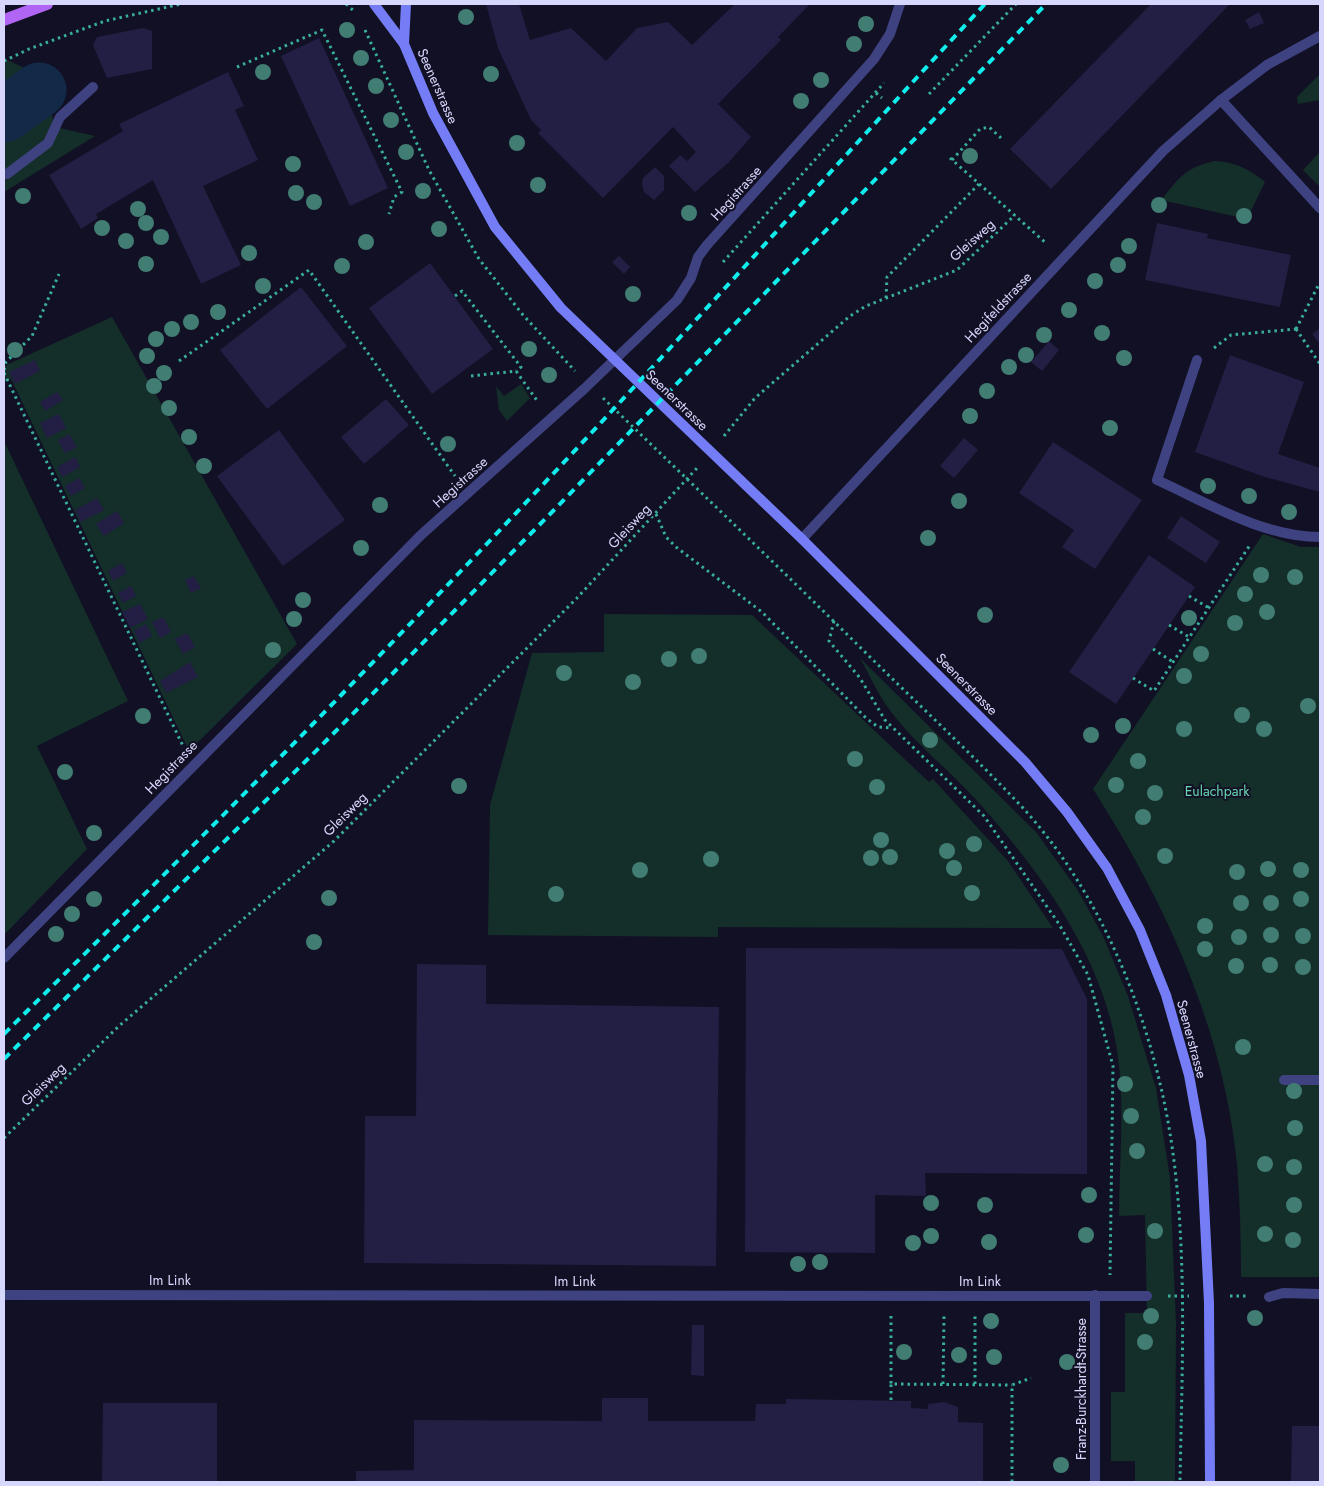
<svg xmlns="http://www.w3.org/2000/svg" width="1324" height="1486" viewBox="0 0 1324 1486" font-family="Jost,sans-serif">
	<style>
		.green { fill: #142e2a }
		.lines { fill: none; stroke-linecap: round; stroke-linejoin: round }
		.river { stroke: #122a47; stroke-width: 55 }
		.building { fill: #221e44 }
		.path { stroke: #38ae9c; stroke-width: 3; stroke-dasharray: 2.5 4; stroke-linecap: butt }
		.lane { stroke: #3f4280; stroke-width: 10 }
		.street { stroke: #3f4280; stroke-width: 10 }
		.secondary { stroke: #747df5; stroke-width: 10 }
		.primary { stroke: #b165f4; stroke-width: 12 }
		.rail { stroke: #11eced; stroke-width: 4; stroke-dasharray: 8 6; stroke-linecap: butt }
		.tree { fill: #417d72 }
		.labels { text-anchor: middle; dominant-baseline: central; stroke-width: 4; stroke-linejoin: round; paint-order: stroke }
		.street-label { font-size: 14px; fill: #d7d6fc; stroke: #121024 }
		.park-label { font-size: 14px; fill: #67d7b1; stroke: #121024 }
	</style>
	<rect width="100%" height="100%" fill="#121024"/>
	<g class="green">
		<path d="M7,60l20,9 24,42 4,16 40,9 -91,56v-131z"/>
		<path d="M1320,74v26l-22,4 -1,-7z"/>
		<path d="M1320,152v35l-17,-17z"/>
		<path d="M1214,161c21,1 34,7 51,21l-18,37 -86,-19c18,-21 21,-31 53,-39z"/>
		<path d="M112,317l185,327 -108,107 -178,-372 -7,3v-16z"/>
		<path d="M521,384l9,14 -23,23 -8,-11 -3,-24 8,10z"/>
		<path d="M4,441l124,260 -91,45 50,103 -83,86z"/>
		<path d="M1263,534l38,13h19v730h-79c0,-38 -1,-76 -4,-113 -14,-137 -71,-260 -144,-375z"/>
		<path d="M604,614l148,1 177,167 4,-3 75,82 45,67 -335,-1v10l-230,-2 2,-130 42,-152 72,-1z"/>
		<path d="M860,658l176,174 41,57 26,47 25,60 28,92 14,90 6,145 -1,159h-40v-21h-24v-69h14v-79h22l-2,-98 -26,1c0,-52 6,-107 -1,-159 -13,-97 -75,-182 -139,-254 -27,-31 -62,-57 -87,-90 -13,-16 -22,-37 -32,-55z"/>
	</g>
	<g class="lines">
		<path class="river" d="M4,115l35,-25"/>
	</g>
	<g class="building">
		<path d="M486,4h33l11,36 41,-12 35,33 31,-33 31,-6 24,23 43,-41h75l-32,33 3,3 -63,64 33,33 -22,25 -34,30 -26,-26 11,-11 7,6 9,-9 -23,-25 -70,71 -65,-65 3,-3 -10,-10 -33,-72z"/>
		<path d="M1151,4h79l-179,185 -41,-40z"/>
		<path d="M1259,12l5,11 -14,6 -5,-9z"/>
		<path d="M143,28l9,3v38l-45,9 -14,-33 4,-8z"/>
		<path d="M319,38l69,150 -38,18 -69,-150z"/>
		<path d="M228,72l16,34 -9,4 23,50 -55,26 38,79 -40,19 -48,-104 -57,34 2,4 -17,11 -32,-54 74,-44 -4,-7z"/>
		<path d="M655,167l9,9v14l-10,10 -10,-8 -2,-8 1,-6z"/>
		<path d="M1157,223l51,11 -1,4 84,17 -11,52 -135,-27z"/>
		<path d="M619,256l11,11 -6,7 -12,-12z"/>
		<path d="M430,263l63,86 -61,45 -63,-86z"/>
		<path d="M301,287l46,59 -80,63 -47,-59z"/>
		<path d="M1320,328v16l-8,-10z"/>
		<path d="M1049,341l10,9 -17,21 -11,-9z"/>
		<path d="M1230,355l74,27 -26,72 42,14v24l-55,-15 -70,-25z"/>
		<path d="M35,360l5,11 -25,13 -6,-12z"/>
		<path d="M57,392l6,8 -18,11 -5,-9z"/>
		<path d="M386,399l23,26 -45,39 -23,-27z"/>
		<path d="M59,414l7,14 -19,10 -7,-15z"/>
		<path d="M279,430l66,90 -62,46 -66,-90z"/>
		<path d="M69,434l8,13 -12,6 -7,-13z"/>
		<path d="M964,438l14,12 -24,28 -14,-12z"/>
		<path d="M1053,442l89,58 -47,69 -33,-22 12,-17 -55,-37z"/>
		<path d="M75,457l5,10 -18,10 -5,-10z"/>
		<path d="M79,478l6,10 -14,8 -6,-10z"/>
		<path d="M97,498l7,12 -23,12 -6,-12z"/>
		<path d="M117,511l7,12 -20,13 -8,-12z"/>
		<path d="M1181,516l39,26 -14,21 -39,-25z"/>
		<path d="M1149,555l46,32 -79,117 -47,-32z"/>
		<path d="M122,563l5,10 -14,8 -5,-10z"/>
		<path d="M194,576l7,12 -10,5 -6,-13z"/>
		<path d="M131,586l5,10 -13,7 -5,-10z"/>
		<path d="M140,604l8,15 -18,9 -8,-16z"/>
		<path d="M163,617l8,15 -11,6 -8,-16z"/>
		<path d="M146,624l6,12 -13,7 -5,-13z"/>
		<path d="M187,633l8,14 -12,7 -8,-15z"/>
		<path d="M190,662l8,15 -32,16 -6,-12z"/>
		<path d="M746,948l316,1 25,50v175l-162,-1 1,23 -51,-1v58l-130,-1z"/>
		<path d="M417,964l69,1v39l233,3 -3,259 -352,-3 1,-147h51z"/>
		<path d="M692,1325h12v51l-13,-1z"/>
		<path d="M602,1398h46v23h107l1,-17h30v-5l125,2v7l17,1v-5l16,-2 14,5v15l25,1v59h-627v-11l58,-1v-50l188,1z"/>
		<path d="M103,1403h114v79h-115z"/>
		<path d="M1292,1426h28v56h-29z"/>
	</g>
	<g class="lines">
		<g class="path">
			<path d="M346,4l9,8"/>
			<path d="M365,30l64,140 50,89 44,56 52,56"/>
			<path d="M4,61l25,-12 76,-28 76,-17"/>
			<path d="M237,67l85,-37 80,162 -8,5 -5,17"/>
			<path d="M876,93l6,5"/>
			<path d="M929,94l87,-90"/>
			<path d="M950,158l97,86"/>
			<path d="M952,160l28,-31 9,-2 12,11"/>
			<path d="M723,262l161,-179"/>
			<path d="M455,296l7,-5 59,76 -5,4"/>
			<path d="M886,298l1,-21 92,-93"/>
			<path d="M1296,329l22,-43"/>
			<path d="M1296,329l24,35"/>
			<path d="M1214,348l17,-13 65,-6"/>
			<path d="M179,361l130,-91 146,206"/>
			<path d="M4,370l2,-8 26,-26 27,-62"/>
			<path d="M4,373l179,373"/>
			<path d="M471,376l45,-5 22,31"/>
			<path d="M603,398c89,86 179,172 267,259 51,50 104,99 153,151 71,78 116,182 139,284 28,123 20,265 18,390"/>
			<path d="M724,436l31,-38 95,-82 16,-10 91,-36 58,-55"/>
			<path d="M656,514l10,23 10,10 86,65 104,106 12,9 14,1"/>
			<path d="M1189,596l20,12"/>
			<path d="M834,621l-5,20 31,37 25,42 99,96 75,108 29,51 25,91 -3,209"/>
			<path d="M1169,625l20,12"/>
			<path d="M1153,649l20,13"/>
			<path d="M1133,678l21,13 96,-146"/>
			<path d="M4,1138l115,-112 215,-185 243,-243 120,-130"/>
			<path d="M1168,1296h21"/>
			<path d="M1230,1296h19"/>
			<path d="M891,1316v68l121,1"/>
			<path d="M943,1384l1,-68"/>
			<path d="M975,1384v-69"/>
			<path d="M891,1400v-16"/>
			<path d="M1012,1482v-97l19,-7"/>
		</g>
		<g class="lane">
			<path d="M1221,100l99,108"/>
			<path d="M7,174l41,-31 12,-26 33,-30"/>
			<path d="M1197,360l-40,120c51,23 106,57 163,57"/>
			<path d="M1284,1080h36"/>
		</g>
		<g class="street">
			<path d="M802,539l361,-388 58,-51 46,-35 53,-29"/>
			<path d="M4,958l417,-423 163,-146 93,-89 14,-22 7,-21 9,-12 167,-186 16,-25 10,-30"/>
			<path d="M4,1295l1143,1"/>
			<path d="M1095,1295v187"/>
			<path d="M1269,1297l14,-4 37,1"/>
		</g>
		<g class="secondary">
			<path d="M374,4l30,40 29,69 62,114 66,81 241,231 223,223 42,50 40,56 33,62 26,65 23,80 12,66 8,162 1,179"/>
			<path d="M404,44l2,-40"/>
		</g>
		<path class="primary" d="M4,20l43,-16"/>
		<g class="rail">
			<path d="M4,1034c205,-203 408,-408 604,-619 127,-136 250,-275 377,-411"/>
			<path d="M4,1059l317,-313 232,-235 493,-507"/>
		</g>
	</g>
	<g class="tree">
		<circle cx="466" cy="17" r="8"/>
		<circle cx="866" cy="24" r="8"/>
		<circle cx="347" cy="30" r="8"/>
		<circle cx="854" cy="44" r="8"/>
		<circle cx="361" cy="58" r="8"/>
		<circle cx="263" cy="72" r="8"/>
		<circle cx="491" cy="74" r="8"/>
		<circle cx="821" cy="80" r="8"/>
		<circle cx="376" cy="86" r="8"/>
		<circle cx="801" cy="101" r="8"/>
		<circle cx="391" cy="120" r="8"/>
		<circle cx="517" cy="143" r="8"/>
		<circle cx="406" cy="152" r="8"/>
		<circle cx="970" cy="156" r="8"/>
		<circle cx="293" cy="164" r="8"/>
		<circle cx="538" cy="185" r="8"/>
		<circle cx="423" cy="191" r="8"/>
		<circle cx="296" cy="193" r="8"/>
		<circle cx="23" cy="196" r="8"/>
		<circle cx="314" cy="202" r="8"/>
		<circle cx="1159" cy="205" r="8"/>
		<circle cx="138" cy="209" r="8"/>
		<circle cx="689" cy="213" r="8"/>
		<circle cx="1244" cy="216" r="8"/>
		<circle cx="146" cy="223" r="8"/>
		<circle cx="102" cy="228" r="8"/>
		<circle cx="439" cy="229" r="8"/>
		<circle cx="161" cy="237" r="8"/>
		<circle cx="126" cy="241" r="8"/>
		<circle cx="366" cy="242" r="8"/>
		<circle cx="1129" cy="246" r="8"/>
		<circle cx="249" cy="253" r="8"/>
		<circle cx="146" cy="264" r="8"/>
		<circle cx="1118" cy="265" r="8"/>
		<circle cx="342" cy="266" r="8"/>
		<circle cx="1095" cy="281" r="8"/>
		<circle cx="263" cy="286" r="8"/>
		<circle cx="633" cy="294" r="8"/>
		<circle cx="1069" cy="310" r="8"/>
		<circle cx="218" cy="312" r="8"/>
		<circle cx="191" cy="322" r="8"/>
		<circle cx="172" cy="329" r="8"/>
		<circle cx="1102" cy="333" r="8"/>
		<circle cx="1044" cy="335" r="8"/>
		<circle cx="156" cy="339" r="8"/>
		<circle cx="529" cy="349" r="8"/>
		<circle cx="15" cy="350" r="8"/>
		<circle cx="1026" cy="355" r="8"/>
		<circle cx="147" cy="356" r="8"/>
		<circle cx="1124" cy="358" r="8"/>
		<circle cx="1009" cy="367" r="8"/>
		<circle cx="164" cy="373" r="8"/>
		<circle cx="549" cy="375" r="8"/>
		<circle cx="154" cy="386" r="8"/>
		<circle cx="987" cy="391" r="8"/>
		<circle cx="169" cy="408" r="8"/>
		<circle cx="970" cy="416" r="8"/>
		<circle cx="1110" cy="428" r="8"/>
		<circle cx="189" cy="437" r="8"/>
		<circle cx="448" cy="444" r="8"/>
		<circle cx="204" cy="466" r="8"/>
		<circle cx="1208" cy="486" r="8"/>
		<circle cx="1249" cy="496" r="8"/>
		<circle cx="959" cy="501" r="8"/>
		<circle cx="380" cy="505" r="8"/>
		<circle cx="1289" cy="512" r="8"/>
		<circle cx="928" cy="538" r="8"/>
		<circle cx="361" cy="548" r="8"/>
		<circle cx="1261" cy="575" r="8"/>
		<circle cx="1295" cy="577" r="8"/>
		<circle cx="1245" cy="594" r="8"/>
		<circle cx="303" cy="600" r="8"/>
		<circle cx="1267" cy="612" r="8"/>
		<circle cx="985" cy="615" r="8"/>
		<circle cx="1189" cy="618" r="8"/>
		<circle cx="294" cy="619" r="8"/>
		<circle cx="1235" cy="623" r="8"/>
		<circle cx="273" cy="650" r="8"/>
		<circle cx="1201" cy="654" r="8"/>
		<circle cx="699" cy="656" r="8"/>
		<circle cx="669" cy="659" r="8"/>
		<circle cx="564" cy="673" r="8"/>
		<circle cx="1184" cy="676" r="8"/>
		<circle cx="633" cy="682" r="8"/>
		<circle cx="1308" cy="706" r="8"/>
		<circle cx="1242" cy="715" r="8"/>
		<circle cx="143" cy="716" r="8"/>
		<circle cx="1123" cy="726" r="8"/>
		<circle cx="1184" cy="729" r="8"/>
		<circle cx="1264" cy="729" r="8"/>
		<circle cx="1091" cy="735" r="8"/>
		<circle cx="930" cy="740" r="8"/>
		<circle cx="855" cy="759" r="8"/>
		<circle cx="1138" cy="761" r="8"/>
		<circle cx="65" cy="772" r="8"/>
		<circle cx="1116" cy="785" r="8"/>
		<circle cx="459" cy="786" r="8"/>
		<circle cx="877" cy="787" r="8"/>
		<circle cx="1155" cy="793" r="8"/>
		<circle cx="1143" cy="817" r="8"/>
		<circle cx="94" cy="833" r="8"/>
		<circle cx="881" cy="840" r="8"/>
		<circle cx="974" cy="844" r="8"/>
		<circle cx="947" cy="851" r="8"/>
		<circle cx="1165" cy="856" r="8"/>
		<circle cx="890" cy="857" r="8"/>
		<circle cx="871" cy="858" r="8"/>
		<circle cx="711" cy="859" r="8"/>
		<circle cx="954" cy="868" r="8"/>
		<circle cx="1268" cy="869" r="8"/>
		<circle cx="640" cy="870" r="8"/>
		<circle cx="1301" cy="870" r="8"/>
		<circle cx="1237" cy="872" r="8"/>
		<circle cx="972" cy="893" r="8"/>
		<circle cx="556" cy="894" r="8"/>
		<circle cx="329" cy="898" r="8"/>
		<circle cx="94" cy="899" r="8"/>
		<circle cx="1301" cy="899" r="8"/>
		<circle cx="1241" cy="903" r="8"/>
		<circle cx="1271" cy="903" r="8"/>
		<circle cx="72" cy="914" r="8"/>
		<circle cx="1205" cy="926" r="8"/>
		<circle cx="56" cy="934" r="8"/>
		<circle cx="1271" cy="935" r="8"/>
		<circle cx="1303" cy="936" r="8"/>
		<circle cx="1239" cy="937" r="8"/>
		<circle cx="314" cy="942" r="8"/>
		<circle cx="1205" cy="949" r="8"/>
		<circle cx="1270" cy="965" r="8"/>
		<circle cx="1236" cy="966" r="8"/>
		<circle cx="1303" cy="967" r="8"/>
		<circle cx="1243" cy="1047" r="8"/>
		<circle cx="1125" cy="1084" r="8"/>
		<circle cx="1294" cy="1091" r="8"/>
		<circle cx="1131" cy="1116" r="8"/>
		<circle cx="1295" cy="1128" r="8"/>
		<circle cx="1137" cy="1151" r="8"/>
		<circle cx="1265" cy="1164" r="8"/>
		<circle cx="1294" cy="1167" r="8"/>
		<circle cx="1089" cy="1195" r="8"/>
		<circle cx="931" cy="1203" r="8"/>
		<circle cx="985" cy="1205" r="8"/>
		<circle cx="1294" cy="1205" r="8"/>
		<circle cx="1155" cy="1231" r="8"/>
		<circle cx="1265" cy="1234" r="8"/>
		<circle cx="1086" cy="1235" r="8"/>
		<circle cx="931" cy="1236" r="8"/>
		<circle cx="1293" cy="1240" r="8"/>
		<circle cx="989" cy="1242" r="8"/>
		<circle cx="913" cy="1243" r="8"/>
		<circle cx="820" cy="1262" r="8"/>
		<circle cx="798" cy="1264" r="8"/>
		<circle cx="1151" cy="1316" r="8"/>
		<circle cx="1255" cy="1318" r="8"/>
		<circle cx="991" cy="1321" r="8"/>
		<circle cx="1145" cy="1342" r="8"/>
		<circle cx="904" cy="1352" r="8"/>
		<circle cx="959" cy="1355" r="8"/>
		<circle cx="994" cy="1357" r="8"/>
		<circle cx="1067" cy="1362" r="8"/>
		<circle cx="1061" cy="1465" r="8"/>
	</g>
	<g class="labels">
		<g class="street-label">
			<text transform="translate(438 86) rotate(66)">Seenerstrasse</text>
			<text transform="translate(736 193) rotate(-48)">Hegistrasse</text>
			<text transform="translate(972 240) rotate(-42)">Gleisweg</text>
			<text transform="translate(998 307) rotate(-47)">Hegifeldstrasse</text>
			<text transform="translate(677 400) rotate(44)">Seenerstrasse</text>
			<text transform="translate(460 482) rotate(-42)">Hegistrasse</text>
			<text transform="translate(629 526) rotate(-47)">Gleisweg</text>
			<text transform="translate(967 684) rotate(45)">Seenerstrasse</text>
			<text transform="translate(171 767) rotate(-46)">Hegistrasse</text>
			<text transform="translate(345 814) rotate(-45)">Gleisweg</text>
			<text transform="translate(1192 1039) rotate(75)">Seenerstrasse</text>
			<text transform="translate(43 1084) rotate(-44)">Gleisweg</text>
			<text x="170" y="1280">Im Link</text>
			<text x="575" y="1281">Im Link</text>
			<text x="980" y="1281">Im Link</text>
			<text transform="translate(1081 1389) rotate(-90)">Franz-Burckhardt-Strasse</text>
		</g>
		<g class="park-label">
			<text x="1217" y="791">Eulachpark</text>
		</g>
	</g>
	<rect width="1324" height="1486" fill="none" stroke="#d7d6fc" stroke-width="10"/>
</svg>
